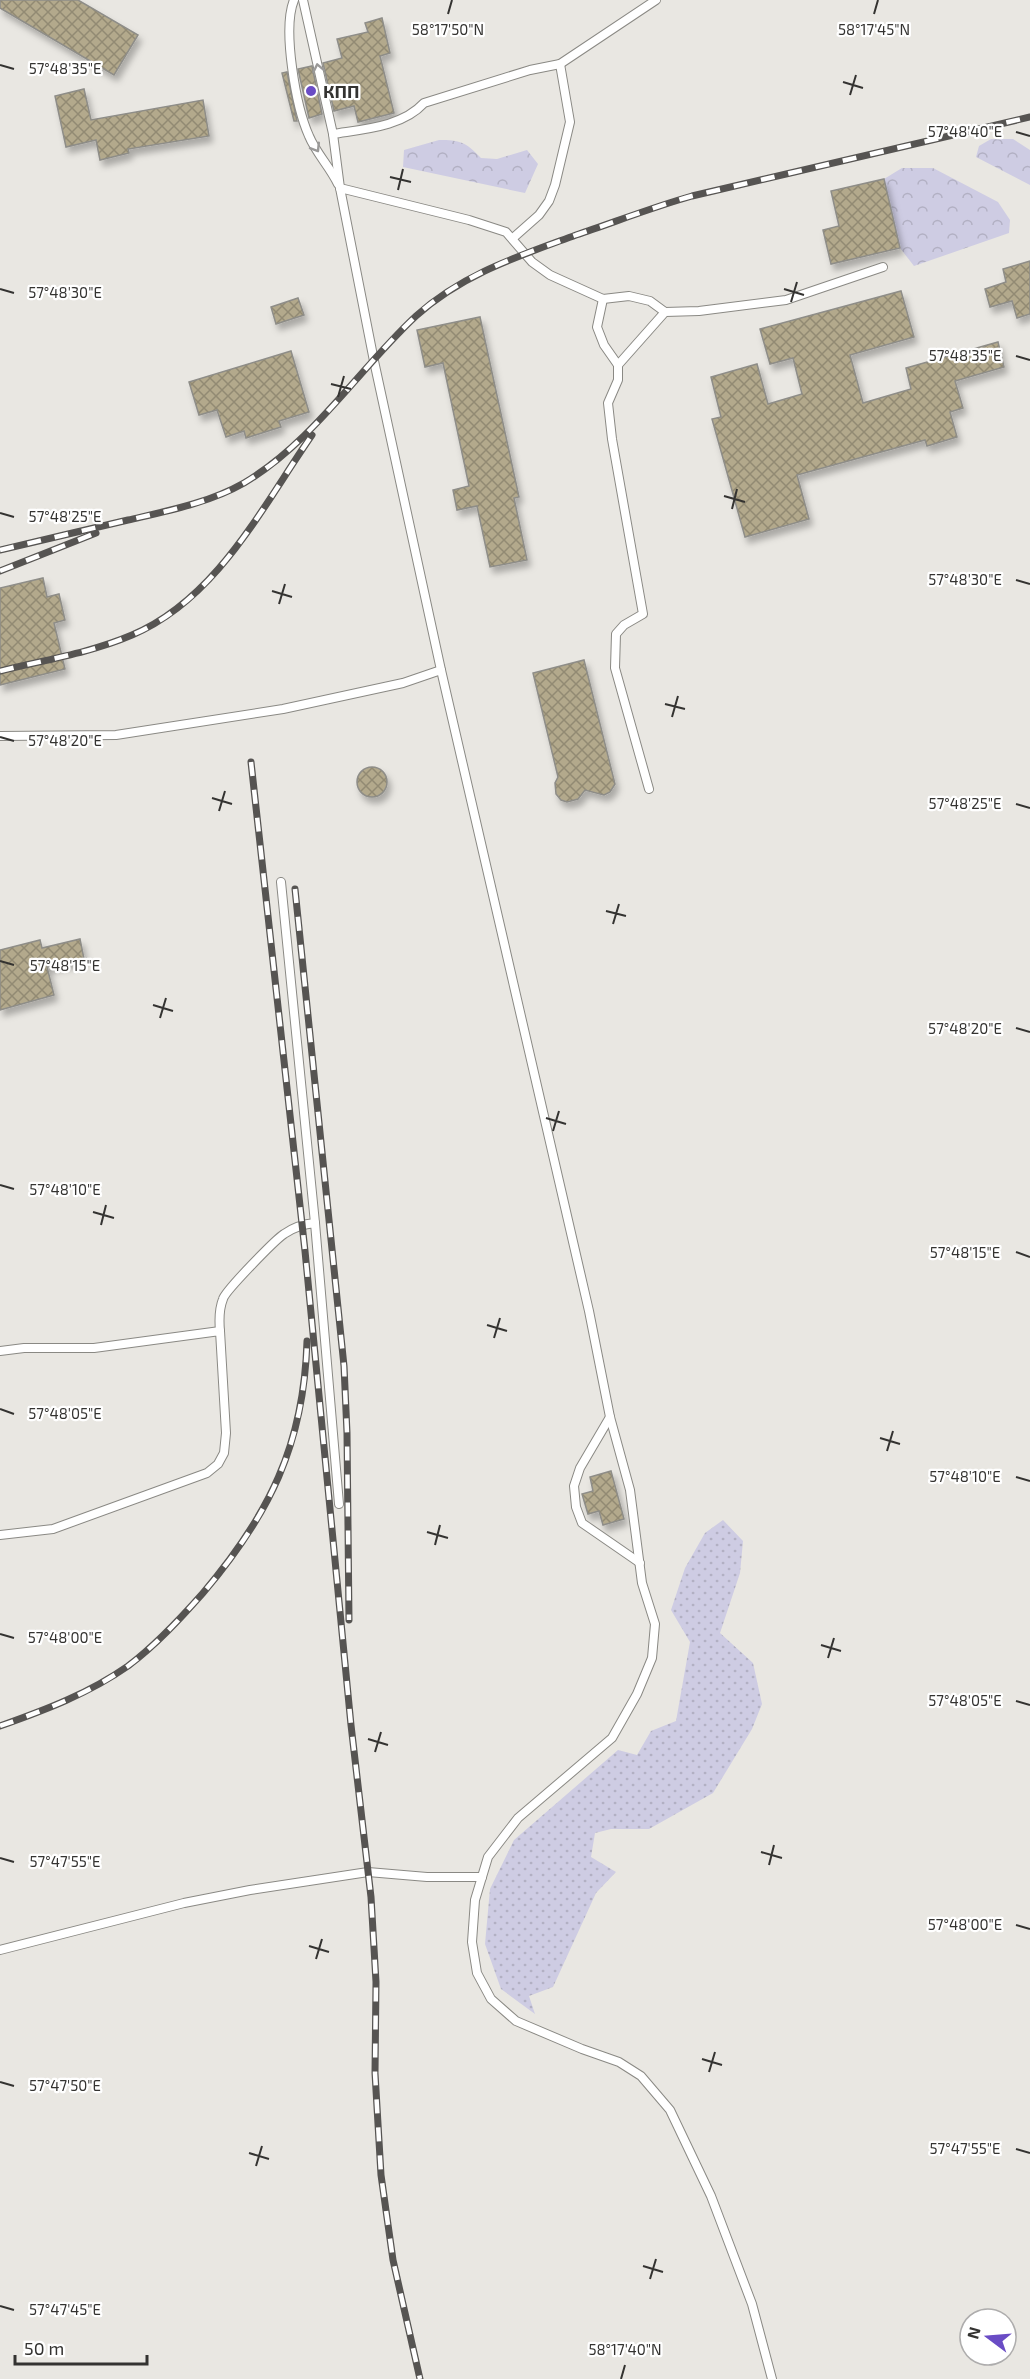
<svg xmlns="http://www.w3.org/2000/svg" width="1030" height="2379" viewBox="0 0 1030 2379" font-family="'Exo 2',sans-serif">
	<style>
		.grass { fill: url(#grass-dots) }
		.forest { fill: url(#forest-crowns) }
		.building { fill: url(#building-cross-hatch); stroke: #8e8d88; stroke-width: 1.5; filter: url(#shadow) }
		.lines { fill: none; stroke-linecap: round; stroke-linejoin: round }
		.service-casing { stroke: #8a8984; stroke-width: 10 }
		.service { stroke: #fff; stroke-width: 8 }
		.rail-casing { stroke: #565452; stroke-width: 7 }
		.rail { stroke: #fff; stroke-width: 4.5; stroke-dasharray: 14; stroke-linecap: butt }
		.oneway { stroke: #9a9998 }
		.ticks { fill: none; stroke: #343331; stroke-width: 2 }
		.poi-dot { fill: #6a4cc5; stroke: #fff; stroke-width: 2 }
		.labels { text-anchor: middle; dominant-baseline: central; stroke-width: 4.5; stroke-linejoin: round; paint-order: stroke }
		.poi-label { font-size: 18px; font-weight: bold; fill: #343331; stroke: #fff; text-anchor: start }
		.ticks-label { font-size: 15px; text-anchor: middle; fill: #343331; stroke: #fff; stroke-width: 4.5; stroke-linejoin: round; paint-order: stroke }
	</style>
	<defs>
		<pattern id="grass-dots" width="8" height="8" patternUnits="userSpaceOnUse" patternTransform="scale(1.5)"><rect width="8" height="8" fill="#cecce3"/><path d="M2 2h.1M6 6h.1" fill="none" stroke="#b2b0c3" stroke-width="1.8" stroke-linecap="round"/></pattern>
		<pattern id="forest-crowns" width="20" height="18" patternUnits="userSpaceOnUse" patternTransform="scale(1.5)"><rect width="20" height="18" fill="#cecce3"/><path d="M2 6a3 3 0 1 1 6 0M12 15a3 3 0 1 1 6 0" fill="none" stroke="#b2b0c3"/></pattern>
		<pattern id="building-cross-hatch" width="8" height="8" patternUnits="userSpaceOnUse" patternTransform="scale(1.5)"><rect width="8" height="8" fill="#b3a98c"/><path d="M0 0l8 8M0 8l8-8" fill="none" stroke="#928a73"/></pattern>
		<filter id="shadow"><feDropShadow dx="3.5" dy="6" stdDeviation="3" flood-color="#0004"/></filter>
	</defs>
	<rect width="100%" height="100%" fill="#e9e7e2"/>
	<path class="grass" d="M723,1520l20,21 -3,32 -20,60 33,30 9,41 -10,25 -39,64 -64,36h-38l-16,4 -4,24 25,15 -20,21 -43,94 -24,9 6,18 -34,-25 -16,-45 5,-55 24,-49 104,-90 19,5 14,-24 25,-10 14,-79 -19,-32 14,-42 20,-35z"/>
	<g class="forest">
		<path d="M991,139h22l17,11v35l-54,-28 3,-11z"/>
		<path d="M439,140c21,0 27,2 42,18l16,1 30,-9 11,14 -13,29 -122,-26 1,-17z"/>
		<path d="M902,168h31l65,34 12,18 -1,13 -95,33 -14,-18 -16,-69z"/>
	</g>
	<g class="building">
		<path d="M0,0h78l60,35 -24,40 -114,-67z"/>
		<path d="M382,18l8,35 -10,3 14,57 -36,9 -4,-16 -20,5 -11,-48 19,-5 -5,-19 31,-7 -3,-9z"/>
		<path d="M312,66l10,48 -13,4 -11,-49z"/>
		<path d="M287,72l10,49h-3l-12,-48z"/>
		<path d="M84,89l7,31 112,-20 6,36 -81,13 1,4 -29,7 -4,-20 -30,7 -11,-51z"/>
		<path d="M884,179l16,69 -69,16 -8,-34 16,-4 -8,-35z"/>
		<path d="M1030,261v53l-13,4 -5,-17 -22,6 -5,-18 21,-7 -3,-13z"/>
		<path d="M901,291l13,46 -64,18 13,48 48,-14 -5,-21 92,-26 6,25 -49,14 8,27 -13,4 7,25 -30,9 -2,-6 -128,35 12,44 -64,18 -33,-118 9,-2 -10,-40 46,-13 11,40 34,-10 -9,-36 -23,6 -10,-35z"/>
		<path d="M298,298l6,17 -28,9 -5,-17z"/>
		<path d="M480,317l39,180 -5,1 13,62 -37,7 -13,-61 -20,4 -4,-20 16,-4 -26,-123 -18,4 -8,-37z"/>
		<path d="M291,351l18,61 -30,9 2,6 -35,11 -2,-7 -18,6 -9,-27 -18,5 -10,-33z"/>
		<path d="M43,578l4,19 12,-3 6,26 -11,3 11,46 -65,16v-97z"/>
		<path d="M584,660l31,124 -5,8 -6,3 -19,-5 -7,9 -11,3 -6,-2 -5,-6 -1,-11 3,-6 -25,-104z"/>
		<circle cx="372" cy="782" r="15"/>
		<path d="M80,939l4,20 -37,8 7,28 -54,15v-60l40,-10 2,8z"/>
		<path d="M611,1471l13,48 -21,6 -4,-14 -11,3 -6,-20 11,-3 -3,-14z"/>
	</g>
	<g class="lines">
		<defs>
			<g id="service">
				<path d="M294,0c-12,29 2,107 15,136 7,17 21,31 29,48"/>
				<path d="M303,0l30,134 7,54 34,173 67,309 148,641 21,106 20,73 12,93 13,41 -3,34 -15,36 -25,44 -94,80 -30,39 -13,43 -3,42 5,31 14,26 25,22 66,28 37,13 22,14 29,34 41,86 41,108 20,75"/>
				<path d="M333,134c31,-5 69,-7 91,-31l106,-33 30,-6 96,-64"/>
				<path d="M340,188l129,32 37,12 26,30 18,13 53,24 26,-3 21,5 15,11 34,-1 87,-11 97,-33"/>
				<path d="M513,238l26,-23 10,-14 6,-16 15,-63 -10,-58"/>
				<path d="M603,299l-6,28 7,18 14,20v15l-10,23 4,36 31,175 -19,11 -8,9 -1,34 34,121"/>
				<path d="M618,365l47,-53"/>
				<path d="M0,736l116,-1 167,-26 120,-26 38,-13"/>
				<path d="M281,882l34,341"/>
				<path d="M220,1331c-1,-11 -1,-22 3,-32 2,-8 52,-59 61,-65 10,-7 19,-10 31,-11l24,281"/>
				<path d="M0,1351l24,-3h70l126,-17 6,102 -2,20 -6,11 -11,9 -154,56 -53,6"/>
				<path d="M610,1417l-30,51 -6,18 2,21 6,16 58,40"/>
				<path d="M0,1950l184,-47 66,-13 118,-18 59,5h55"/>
			</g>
		</defs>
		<use href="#service" class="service-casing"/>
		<use href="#service" class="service"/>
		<defs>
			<g id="rail">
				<path d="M0,550c43,-10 85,-20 128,-30 39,-9 81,-17 116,-37 69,-41 114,-113 172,-167 46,-42 103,-60 160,-81 39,-13 77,-28 116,-39l338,-79"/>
				<path d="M0,571l96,-38"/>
				<path d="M0,671c44,-11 90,-18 132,-36 85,-36 130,-128 180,-200"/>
				<path d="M251,762l54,489 46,474 20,172 5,85 -1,91 6,102 12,85 27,119"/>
				<path d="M295,889l49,477 3,67 2,187"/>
				<path d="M0,1726c45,-16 88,-32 128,-60 28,-21 52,-47 75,-73 66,-78 101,-148 104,-252"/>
			</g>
		</defs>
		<use href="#rail" class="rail-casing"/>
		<use href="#rail" class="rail"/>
	</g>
	<defs><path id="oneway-chevron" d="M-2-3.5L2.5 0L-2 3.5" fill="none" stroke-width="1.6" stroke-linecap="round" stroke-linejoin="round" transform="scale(1.5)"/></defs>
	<g class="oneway">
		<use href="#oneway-chevron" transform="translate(318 68) rotate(-102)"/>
		<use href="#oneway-chevron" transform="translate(316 148) rotate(58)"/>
	</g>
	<path class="ticks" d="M448,14l4,-14M874,14l4,-14M0,65l14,4M843,82l20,6M850,95l6,-20M1016,132l14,4M390,177l21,5M398,190l5,-21M0,289l14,4M784,289l20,6M791,302l6,-20M1016,356l14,4M331,384l20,5M338,397l6,-21M724,496l21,6M732,509l5,-20M0,513l14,4M1016,580l14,4M272,591l20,6M279,604l6,-20M665,704l20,5M672,717l6,-21M0,737l14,4M212,798l20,6M1016,804l14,4M219,811l6,-20M606,911l20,5M613,924l6,-20M0,961l14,4M153,1005l20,6M160,1018l6,-20M1016,1028l14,4M546,1118l20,6M553,1131l6,-20M0,1185l14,4M93,1212l21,6M101,1225l5,-20M1016,1252l14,5M487,1325l20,6M494,1338l6,-20M0,1409l14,5M880,1438l20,6M887,1451l6,-20M1016,1477l14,4M427,1532l21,6M435,1545l5,-20M0,1634l14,4M821,1645l20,6M828,1658l6,-20M1016,1701l14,4M368,1739l20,6M375,1752l6,-20M761,1852l21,6M0,1858l14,4M769,1865l5,-20M1016,1925l14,4M309,1946l20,6M316,1959l6,-20M702,2059l20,6M709,2072l6,-20M0,2082l14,4M1016,2149l14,4M249,2153l20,6M256,2166l6,-20M643,2266l20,6M650,2279l6,-20M0,2306l14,4M621,2379l4,-14"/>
	<circle class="poi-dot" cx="311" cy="91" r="6"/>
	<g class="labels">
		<g class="poi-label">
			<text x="323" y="91">КПП</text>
		</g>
	</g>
	<g class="ticks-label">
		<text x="448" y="35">58°17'50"N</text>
		<text x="874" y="35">58°17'45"N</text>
		<text x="65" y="74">57°48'35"E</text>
		<text x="965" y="137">57°48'40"E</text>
		<text x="65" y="298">57°48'30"E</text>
		<text x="965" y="361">57°48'35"E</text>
		<text x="65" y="522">57°48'25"E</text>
		<text x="965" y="585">57°48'30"E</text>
		<text x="65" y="746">57°48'20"E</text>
		<text x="965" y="809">57°48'25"E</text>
		<text x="65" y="971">57°48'15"E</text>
		<text x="965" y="1034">57°48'20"E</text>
		<text x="65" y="1195">57°48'10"E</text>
		<text x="965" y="1258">57°48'15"E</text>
		<text x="65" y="1419">57°48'05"E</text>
		<text x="965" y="1482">57°48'10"E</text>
		<text x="65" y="1643">57°48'00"E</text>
		<text x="965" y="1706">57°48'05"E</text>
		<text x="65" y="1867">57°47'55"E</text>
		<text x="965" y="1930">57°48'00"E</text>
		<text x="65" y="2091">57°47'50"E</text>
		<text x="965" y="2154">57°47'55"E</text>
		<text x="65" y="2315">57°47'45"E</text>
		<text x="625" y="2355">58°17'40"N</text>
	</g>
	<g transform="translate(988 2337) rotate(286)"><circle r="28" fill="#ffffff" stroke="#aeadad" stroke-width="1.5"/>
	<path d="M0-4.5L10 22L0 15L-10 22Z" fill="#6a4cc5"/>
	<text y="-9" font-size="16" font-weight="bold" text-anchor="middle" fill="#343331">N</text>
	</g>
	<path d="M15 2355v9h132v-9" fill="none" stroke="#343331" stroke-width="3"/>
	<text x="24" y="2355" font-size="18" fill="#343331" stroke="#ffffff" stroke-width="4.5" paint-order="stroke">50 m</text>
</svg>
